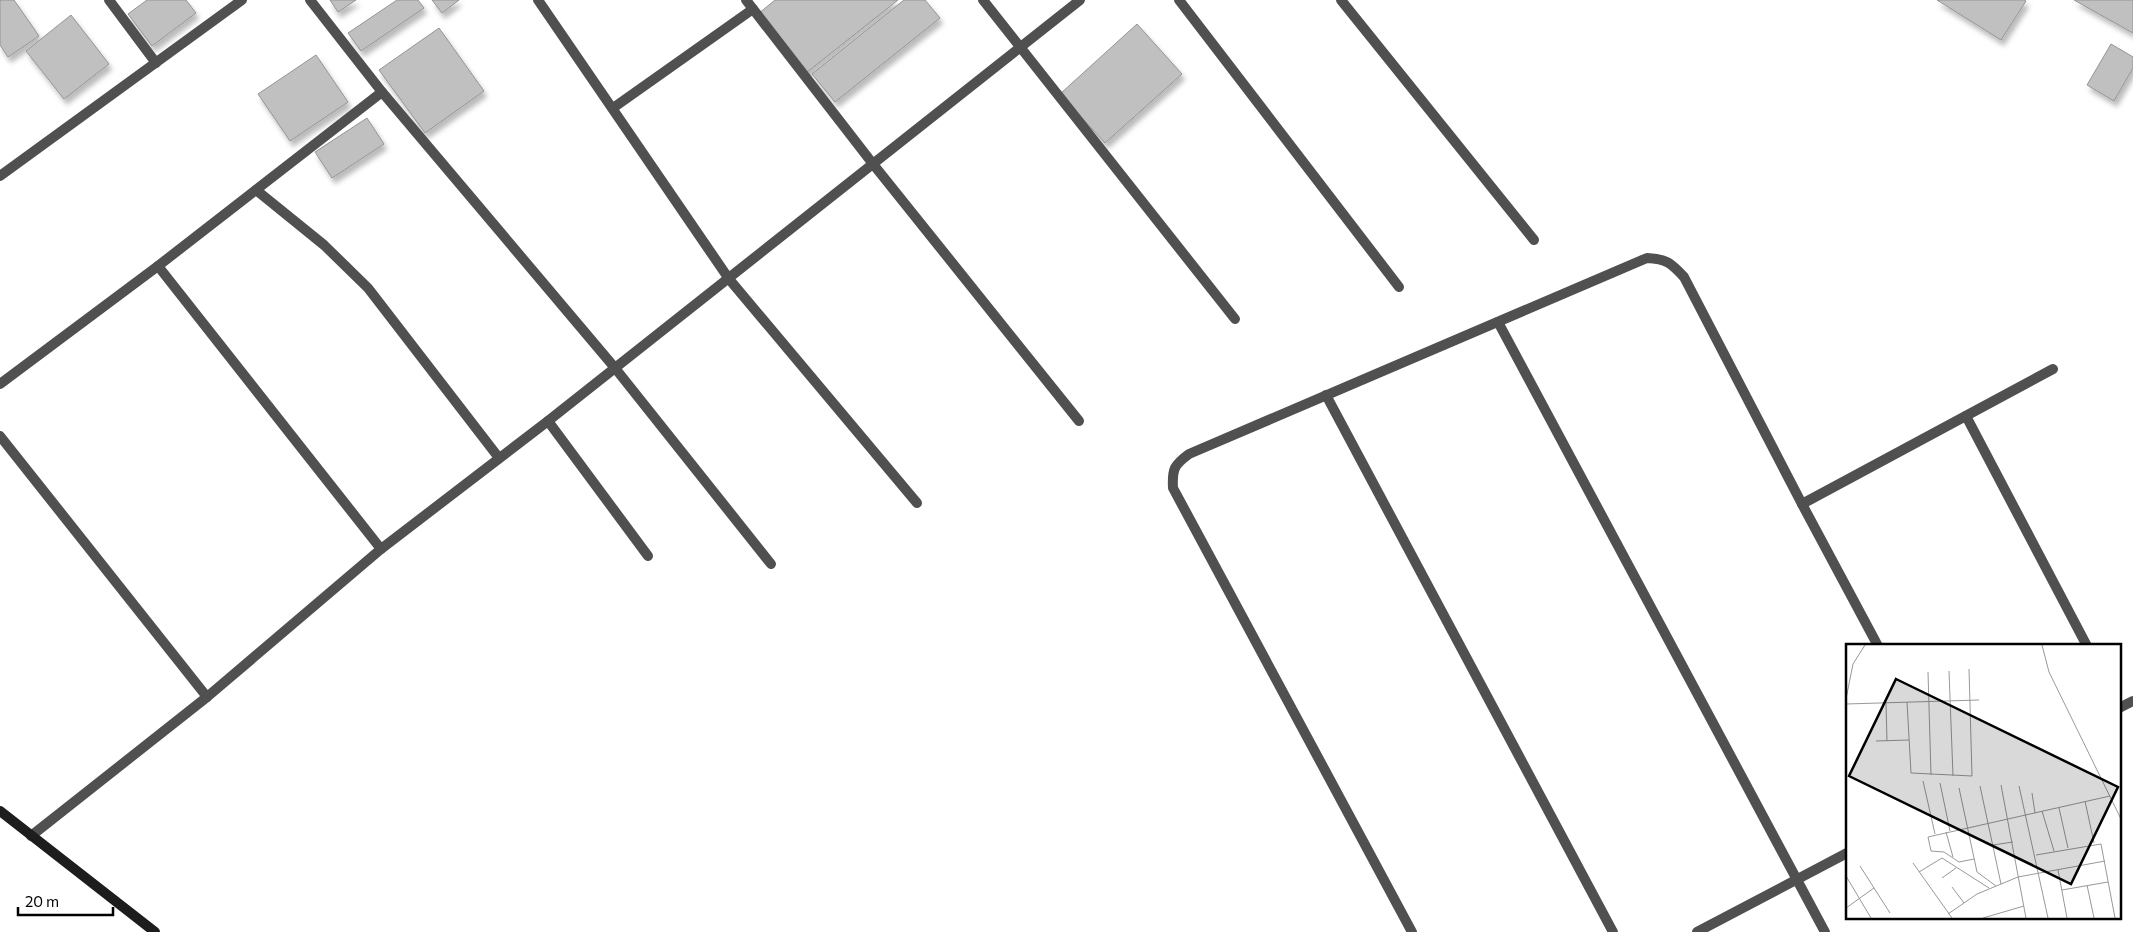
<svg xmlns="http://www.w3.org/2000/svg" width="2133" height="932" viewBox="0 0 2133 932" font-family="Commissioner,sans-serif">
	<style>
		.building { fill: #c0c0c0; stroke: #949494; filter: url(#shadow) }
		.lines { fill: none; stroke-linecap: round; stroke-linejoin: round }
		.street { stroke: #505050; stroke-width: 10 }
		.secondary { stroke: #1d1d1d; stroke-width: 10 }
		.inset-road { fill: none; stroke: #999; stroke-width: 1 }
		.view { fill: #000; fill-opacity: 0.15; stroke: #000; stroke-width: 2.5 }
		.inset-edge { fill: none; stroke: #000; stroke-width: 2.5 }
	</style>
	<defs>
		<filter id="shadow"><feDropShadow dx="3" dy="5.5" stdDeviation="2.5" flood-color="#0004"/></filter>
	</defs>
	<rect width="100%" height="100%" fill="#fff"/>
	<g class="building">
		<path d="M0,0h14l25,36 -31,21 -8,-12z"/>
		<path d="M147,0h39l10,13 -44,33 -24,-32z"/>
		<path d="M330,0h26l-18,12z"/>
		<path d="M397,0h21l6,8 -63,43 -13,-18z"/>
		<path d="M432,0h27l-17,13z"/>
		<path d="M775,0h123l-92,73 -48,-59z"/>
		<path d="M904,0h21l15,18 -105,84 -23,-28z"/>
		<path d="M1937,0h87l2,1 -25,39z"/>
		<path d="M2074,0h59v33z"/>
		<path d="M71,15l38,49 -45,35 -38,-48z"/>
		<path d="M1137,24l45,50 -77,69 -45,-49z"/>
		<path d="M439,28l45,63 -59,42 -46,-63z"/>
		<path d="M2111,44l22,13v11l-19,33 -27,-16z"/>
		<path d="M316,55l32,47 -58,39 -32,-47z"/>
		<path d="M367,118l17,26 -52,34 -17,-26z"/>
	</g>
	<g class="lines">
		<g class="street">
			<path d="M109,0l47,63"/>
			<path d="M310,0l72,92 233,276 156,196"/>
			<path d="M538,0l191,279 188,224"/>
			<path d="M746,0l127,164 206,257"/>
			<path d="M983,0l252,319"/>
			<path d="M1179,0l220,287"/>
			<path d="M1341,0l193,240"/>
			<path d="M613,108l140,-99"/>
			<path d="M0,176l242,-176"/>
			<path d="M256,190l68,55 44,43 131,170"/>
			<path d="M158,266l223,283"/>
			<path d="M1498,322l327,610"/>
			<path d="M0,384l158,-118 224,-174"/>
			<path d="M1326,395l287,537"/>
			<path d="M1966,416l121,230"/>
			<path d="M548,421l100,135"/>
			<path d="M0,436l207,261"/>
			<path d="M1802,504l251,-135"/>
			<path d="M2119,708l14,-7"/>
			<path d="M31,836l176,-139 174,-148 167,-128 532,-421"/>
			<path d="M1412,932l-239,-444c-1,-19 1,-23 16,-34l458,-196c20,1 24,5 37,19l118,227 76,142"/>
			<path d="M1697,932l150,-79"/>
		</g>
		<path class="secondary" d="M0,811l155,121"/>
	</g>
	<g transform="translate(1846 644)">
		<rect width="275" height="275" fill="#fff"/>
		<path class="inset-road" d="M196,1l7,27 72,147M103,27l4,105M82,28l3,103M0,55l7,-35 12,-19M61,58l4,71 61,3 -3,-107M40,59l1,38M0,60l133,-4M30,97l33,-1M77,137l12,53M94,139l10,48M155,141l25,133M134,142l21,98M173,142l29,132M113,144l18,84 19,14M186,149l3,20M239,157l9,42M213,164l9,40M196,167l12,40M100,188l7,25M147,201l20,-3M190,211l65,-11 14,74M128,215l-15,3 -15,-10 -13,-1 -3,-14 182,-41M67,219l39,55M14,222l30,47M212,226l9,48M73,228l23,-14 47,30M0,232l25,42M96,234l14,-10M241,241l7,33M106,243l12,16M216,246l46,-8M0,264l28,-20M102,270l29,-20 41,-17 87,-16M137,274l41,-12"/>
		<path class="view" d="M50,35l222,108 -47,97 -222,-108z"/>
		<rect width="275" height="275" class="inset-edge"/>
	</g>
	<path d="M18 907v8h95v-8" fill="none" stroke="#000000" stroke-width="2.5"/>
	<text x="25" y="907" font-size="15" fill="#000000" stroke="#ffffff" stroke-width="4" paint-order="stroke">20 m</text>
</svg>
